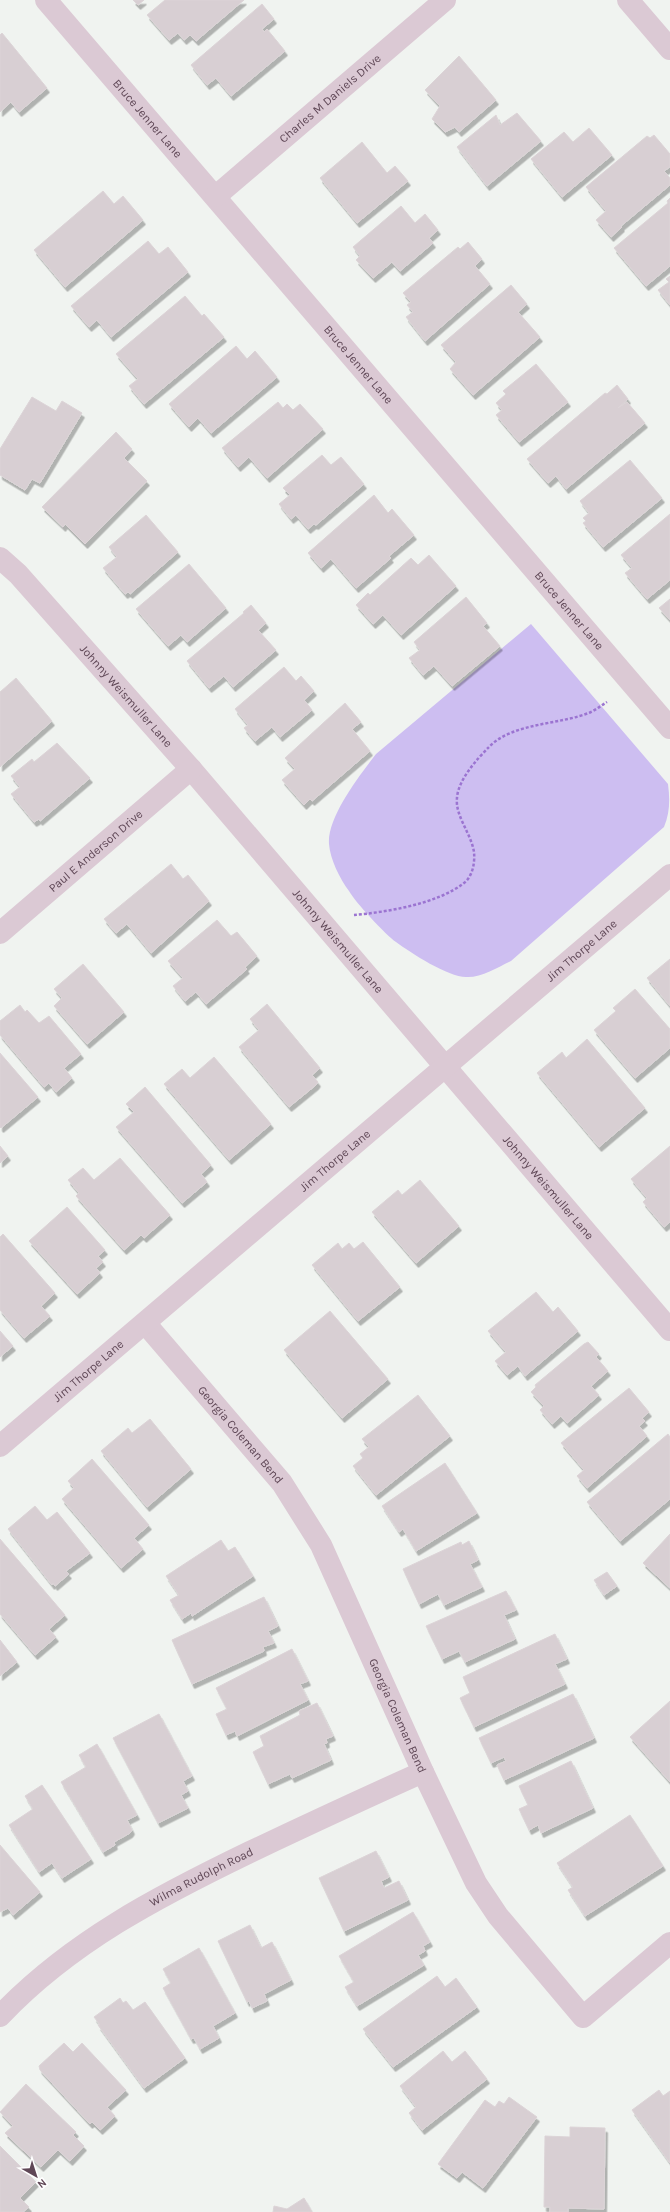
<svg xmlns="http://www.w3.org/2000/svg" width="670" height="2212" viewBox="0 0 670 2212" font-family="Karla,sans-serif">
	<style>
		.green { fill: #cdbef1 }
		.building { fill: #d8cfd3; stroke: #dcd4d7; filter: url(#shadow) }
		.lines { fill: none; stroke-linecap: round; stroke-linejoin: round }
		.path { stroke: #9b74d1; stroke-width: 2.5; stroke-dasharray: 3 2; stroke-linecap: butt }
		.minor { stroke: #dbc9d4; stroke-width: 22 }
		.labels { text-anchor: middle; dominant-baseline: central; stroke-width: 3; stroke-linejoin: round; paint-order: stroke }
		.street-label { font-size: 12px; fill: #5f4756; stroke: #fff }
	</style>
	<defs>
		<filter id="shadow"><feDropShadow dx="2.5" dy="4.5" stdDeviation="0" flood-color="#0004"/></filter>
	</defs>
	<rect width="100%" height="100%" fill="#f0f3f0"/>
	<path class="green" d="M531,624l137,160c2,15 2,29 -4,43l-153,134c-13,6 -30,17 -45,16 -18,0 -55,-24 -70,-35 -10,-7 -41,-40 -47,-51 -9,-12 -19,-32 -20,-47 -2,-27 31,-69 47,-90z"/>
	<g class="building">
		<path d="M133,0h11l-6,5z"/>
		<path d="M165,0h79l-48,41 -6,-6 -6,5 -6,-7 -9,7 -22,-25z"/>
		<path d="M262,4l12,15 -12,10 2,3 3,-3 18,22 -54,45 -15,-18 -9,7 -16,-20z"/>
		<path d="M2,33l45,55 -28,24 -8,-10 -11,10v-77z"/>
		<path d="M459,56l37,44 -37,32 -4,-5 -10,5 -13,-13 8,-13 -15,-16z"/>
		<path d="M517,113l24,28 -54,45 -30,-39 39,-32 4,10z"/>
		<path d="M589,128l23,27 -50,42 -31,-38 33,-27 9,10z"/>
		<path d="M654,135l16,19v13l-6,4 6,7v7l-49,41 1,1 -11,10 -15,-17 10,-9 -20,-24 61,-51 3,2z"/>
		<path d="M362,142l25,31 8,-7 13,15 -51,42 -37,-45z"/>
		<path d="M103,191l11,13 9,-8 20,24 -78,67 -31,-37z"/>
		<path d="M670,198v68l-24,20 -32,-38 54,-45 -1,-2z"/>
		<path d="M401,206l14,17 10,-9 13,16 -9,8 4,5 -33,28 -8,-9 -19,16 -17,-18 4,-4 -7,-9z"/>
		<path d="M148,241l11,13 9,-7 20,25 -77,65 -14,-17 -8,7 -18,-21z"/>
		<path d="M468,242l14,17 -7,7 15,18 -65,57 -19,-24 7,-5 -6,-7 4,-3 -8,-9 55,-46 2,2z"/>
		<path d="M670,276v29l-12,-15 11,-8 -3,-3z"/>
		<path d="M511,285l16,19 -9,8 22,25 -67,58 -23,-26 6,-7 -15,-17z"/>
		<path d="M185,296l17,20 2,-2 20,23 -80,67 -15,-18 9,-7 -22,-25z"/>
		<path d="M236,346l11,13 8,-8 22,26 -66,56 -13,-15 -9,9 -20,-23z"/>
		<path d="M536,364l32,38 -49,40 -23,-27 6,-5 -6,-7 10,-9 -3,-3z"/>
		<path d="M617,385l11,14 -10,9 9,-6 18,21 -79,66 -10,-13 -8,7 -21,-24 78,-66 2,1z"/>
		<path d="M32,397l24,14 6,-10 20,12 -42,70 -8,-4 -7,11 -25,-15v-26z"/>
		<path d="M278,402l5,6 4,-4 6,6 7,-6 23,25 -56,49 -18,-21 -11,10 -16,-19z"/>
		<path d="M116,432l16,17 -8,9 23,23 -62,63 -20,-20 -2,3 -21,-20z"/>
		<path d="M322,455l9,10 10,-8 23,27 -48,41 -2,-1 -6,5 -12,-14 -5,4 -12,-15 11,-9 -7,-7z"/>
		<path d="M630,460l32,38 -59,49 -20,-24 3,-2 -3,-3 6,-5 -9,-12z"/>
		<path d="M374,495l14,18 4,-4 22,26 -25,21 2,2 -35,30 -25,-29 -10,9 -13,-15z"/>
		<path d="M670,514v66l-23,19 -22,-26 7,-5 -11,-13z"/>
		<path d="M146,515l32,37 -48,42 -2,-2 -3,2 -22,-26 14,-11 -8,-10z"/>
		<path d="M429,555l27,31 -55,49 -18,-20 -10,9 -17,-19 12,-12 2,2 41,-37 7,7z"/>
		<path d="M189,564l37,44 -39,34 -6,-7 -13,11 -32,-37z"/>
		<path d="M466,597l21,26 -4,3 17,20 -48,40 -18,-20 -11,9 -14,-17 11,-8 -6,-8z"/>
		<path d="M670,599v21l-11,-12z"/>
		<path d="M251,605l15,18 -8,7 18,20 -43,37 -9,-11 -15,12 -22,-27 57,-48 -1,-1z"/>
		<path d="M284,667l12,14 5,-5 13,15 -10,9 8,10 -32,27 -8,-10 -17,14 -11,-13 4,-3 -13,-16z"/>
		<path d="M16,678l36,43 -52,46v-75z"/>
		<path d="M345,703l16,19 -9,7 18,22 -58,50 -2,-2 -6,6 -22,-25 13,-11 -10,-11z"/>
		<path d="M57,743l33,35 -50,43 -1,-2 -5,3 -23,-28 9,-7 -9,-11 21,-17 2,3z"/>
		<path d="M171,864l12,15 5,-4 21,26 -58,52 -24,-29 -11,9 -12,-14z"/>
		<path d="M217,920l14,16 6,-4 20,24 -12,11 2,2 -41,35 -10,-12 -11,9 -12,-15 10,-8 -15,-17z"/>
		<path d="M670,959v47l-23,-28z"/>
		<path d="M83,964l41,48 -37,32 -33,-38 8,-8 -8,-9z"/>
		<path d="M635,989l35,40v19l-35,30 -41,-48 22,-19 -3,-3z"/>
		<path d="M267,1004l53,64 -8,7 6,7 -2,3 -27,22 -50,-60 20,-17 -9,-11z"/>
		<path d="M20,1005l5,7 2,-2 12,13 10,-7 32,38 -17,14 8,10 -16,14 -7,-9 -5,4 -44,-52v-14z"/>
		<path d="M587,1039l58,69 -46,39 -62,-74 25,-21 4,6z"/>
		<path d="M0,1053l38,44 -37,31 -1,-1z"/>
		<path d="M214,1057l57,67 -42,36 -65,-76 18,-15 8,9z"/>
		<path d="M145,1087l66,78 -10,9 6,8 -25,21 -66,-76 18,-15 -8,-8z"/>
		<path d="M0,1146l8,10 -8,7z"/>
		<path d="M670,1146v76l-6,5 -21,-25 4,-4 -16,-19z"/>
		<path d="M120,1158l50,57 -26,23 -3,-3 -17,15 -48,-54 3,-3 -11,-13 15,-12 11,12z"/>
		<path d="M420,1180l39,46 -43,37 -44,-51 26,-22 4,5z"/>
		<path d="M67,1207l38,43 -7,6 5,6 -7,6 4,5 -23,21 -48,-53z"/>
		<path d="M3,1234l52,59 -14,13 9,10 -26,22 -24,-28v-73z"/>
		<path d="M363,1242l37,45 -42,34 -46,-56 26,-22 4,6 7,-6 5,6z"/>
		<path d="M536,1292l17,20 5,-5 20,24 -53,45 -7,-10 -11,9 -12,-14 11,-9 -18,-21z"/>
		<path d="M330,1311l58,68 -46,39 -58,-68z"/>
		<path d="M0,1331l13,15 -13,11z"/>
		<path d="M588,1342l11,12 -3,3 12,14 -17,15 8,9 -32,28 -6,-7 -9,8 -12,-14 4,-4 -13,-14 5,-5 -1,-2 49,-41z"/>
		<path d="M629,1388l20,24 -7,6 3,3 -6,5 8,10 -60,52 -10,-12 7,-6 -23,-27z"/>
		<path d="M418,1395l32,41 -74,59 -23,-29 10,-8 -3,-4 9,-7 -7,-8z"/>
		<path d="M150,1419l41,50 -44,38 -46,-56 27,-23 4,5z"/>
		<path d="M668,1434l2,3v62l-50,42 -33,-39z"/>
		<path d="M92,1459l57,66 -15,13 9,11 -22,19 -59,-69 12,-11 -6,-7z"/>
		<path d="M445,1463l32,50 -61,38 -13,-22 -4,3 -17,-26z"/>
		<path d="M35,1506l12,14 10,-8 33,41 -24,18 3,3 -14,12 -2,-3 -1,2 -44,-56z"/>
		<path d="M670,1534v54l-27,-25z"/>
		<path d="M0,1539l65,76 -16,14 7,8 -21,18 -35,-41z"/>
		<path d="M221,1540l7,11 7,-4 18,29 -61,40 -1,-3 -9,6 -12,-19 9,-5 -13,-19z"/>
		<path d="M469,1541l9,19 -8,4 12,23 -38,18 -6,-11 -19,10 -16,-35 58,-27 1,3z"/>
		<path d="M607,1572l10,14 -13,9 -10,-15z"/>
		<path d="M506,1591l10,19 -12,5 11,24 -50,23 -6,-11 -17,8 -16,-33z"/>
		<path d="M264,1597l14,29 -10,5 6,12 -11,4 1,4 -72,33 -20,-44z"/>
		<path d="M555,1634l12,25 -12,5 10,20 -91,43 -14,-29 10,-5 -7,-16z"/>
		<path d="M0,1640l17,22 -17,14z"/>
		<path d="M292,1649l16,32 -8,3 8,16 -71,36 -2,-5 -9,4 -10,-21 11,-5 -11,-21z"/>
		<path d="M573,1694l21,44 -90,42 -7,-15 9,-4 -2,-4 -13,6 -12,-25z"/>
		<path d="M670,1701v81l-40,-45z"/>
		<path d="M317,1703l16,33 -7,3 1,4 -3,1 7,16 -39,18 -2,-4 -22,10 -15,-32 11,-6 -4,-10 40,-21 -1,-4z"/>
		<path d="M159,1714l33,62 -9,5 5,10 -7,4 7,13 -30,15 -45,-85z"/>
		<path d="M97,1744l40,71 -10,5 5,10 -2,3 -16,9 1,3 -12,7 -42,-70 25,-15 -7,-12z"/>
		<path d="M571,1761l22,47 -52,25 -3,-8 -9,5 -10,-21 9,-4 -9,-19z"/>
		<path d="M42,1785l49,74 -29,19 -10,-15 -13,9 -30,-47 24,-16 -8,-13z"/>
		<path d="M630,1815l33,51 -78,50 -17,-26 5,-3 -16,-24z"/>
		<path d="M0,1845l40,47 -27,23 -5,-7 -8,4z"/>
		<path d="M376,1851l13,26 -8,4 3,7 15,-7 9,19 -64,31 -25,-53z"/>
		<path d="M413,1912l17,30 -7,4 2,5 -7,4 6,10 -67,41 -12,-19 9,-5 -15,-26z"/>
		<path d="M250,1925l11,23 11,-6 19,38 -27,14 3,7 -15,7 -3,-7 -2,1 -29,-61z"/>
		<path d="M199,1948l36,65 -22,13 6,12 -19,11 -6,-11 -3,1 -28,-51 8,-5 -8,-14z"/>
		<path d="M437,1976l8,11 11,-9 21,29 -84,60 -30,-38z"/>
		<path d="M120,1998l3,5 3,-2 7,9 12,-8 40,56 -41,30 -46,-63h2l-6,-8z"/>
		<path d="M64,2043l9,9 9,-9 44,47 -19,17 8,9 -15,14 -8,-8 -2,2 -50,-54 -1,-4z"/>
		<path d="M443,2051l9,11 13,-11 22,28 -65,51 -13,-17 7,-6 -16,-21z"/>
		<path d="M26,2084l50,48 -3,3 11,11 -14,15 -12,-11 -17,17 -36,-34 8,-7 -13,-14z"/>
		<path d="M659,2090l4,6 7,-5v72l-38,-53z"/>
		<path d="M509,2097l28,20 -54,71 -21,-16 -5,6 -19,-14 47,-64 10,7 4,-6 5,3z"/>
		<path d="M570,2127l35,1 -1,81 -36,-1v4h-18v-5h-6l1,-71 25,1z"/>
		<path d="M0,2146l36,36 -16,16 9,9 -6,5h-23z"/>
		<path d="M304,2198l8,14h-39l1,-6 13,3z"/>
	</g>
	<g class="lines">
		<path class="path" d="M354,915c33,-3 83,-11 110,-32 9,-7 11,-21 10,-31 -3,-19 -19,-36 -17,-54 1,-18 20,-39 32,-51 24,-25 72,-22 102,-35 6,-3 11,-7 16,-10"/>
		<g class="minor">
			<path id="s1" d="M46,0l624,728"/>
			<path d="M628,0l42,49"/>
			<path id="s2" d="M216,196l229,-196"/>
			<path id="s3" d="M0,558l18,16 173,195 479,561"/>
			<path id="s4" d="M0,933l191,-164"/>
			<path id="s5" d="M145,1323l137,160 39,62 102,227 53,111 22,33 85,101 87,-74"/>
			<path id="s6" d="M0,1446l670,-571"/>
			<path id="s7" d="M0,2016c70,-74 159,-120 250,-164 57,-27 115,-54 173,-80"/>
		</g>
	</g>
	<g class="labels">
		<g class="street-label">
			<text stroke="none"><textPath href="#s2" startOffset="150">Charles M Daniels Drive</textPath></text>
			<text stroke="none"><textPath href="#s1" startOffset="156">Bruce Jenner Lane</textPath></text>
			<text stroke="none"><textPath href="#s1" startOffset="480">Bruce Jenner Lane</textPath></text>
			<text stroke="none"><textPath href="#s1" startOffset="804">Bruce Jenner Lane</textPath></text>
			<text stroke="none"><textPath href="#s3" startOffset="187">Johnny Weismuller Lane</textPath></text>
			<text stroke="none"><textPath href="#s4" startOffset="126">Paul E Anderson Drive</textPath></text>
			<text stroke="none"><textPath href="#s3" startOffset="511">Johnny Weismuller Lane</textPath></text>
			<text stroke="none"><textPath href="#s6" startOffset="764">Jim Thorpe Lane</textPath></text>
			<text stroke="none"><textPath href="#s6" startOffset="440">Jim Thorpe Lane</textPath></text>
			<text stroke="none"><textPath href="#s3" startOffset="835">Johnny Weismuller Lane</textPath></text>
			<text stroke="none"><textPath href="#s6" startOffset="116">Jim Thorpe Lane</textPath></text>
			<text stroke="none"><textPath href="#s5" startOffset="147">Georgia Coleman Bend</textPath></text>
			<text stroke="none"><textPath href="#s5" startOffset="471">Georgia Coleman Bend</textPath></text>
			<text stroke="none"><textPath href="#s7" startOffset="246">Wilma Rudolph Road</textPath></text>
		</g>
	</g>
	<g transform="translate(36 2176) rotate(141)" stroke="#ffffff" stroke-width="3" paint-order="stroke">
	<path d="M0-3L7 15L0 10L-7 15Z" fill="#5f4756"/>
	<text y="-6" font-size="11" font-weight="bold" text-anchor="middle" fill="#5f4756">N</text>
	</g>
</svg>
